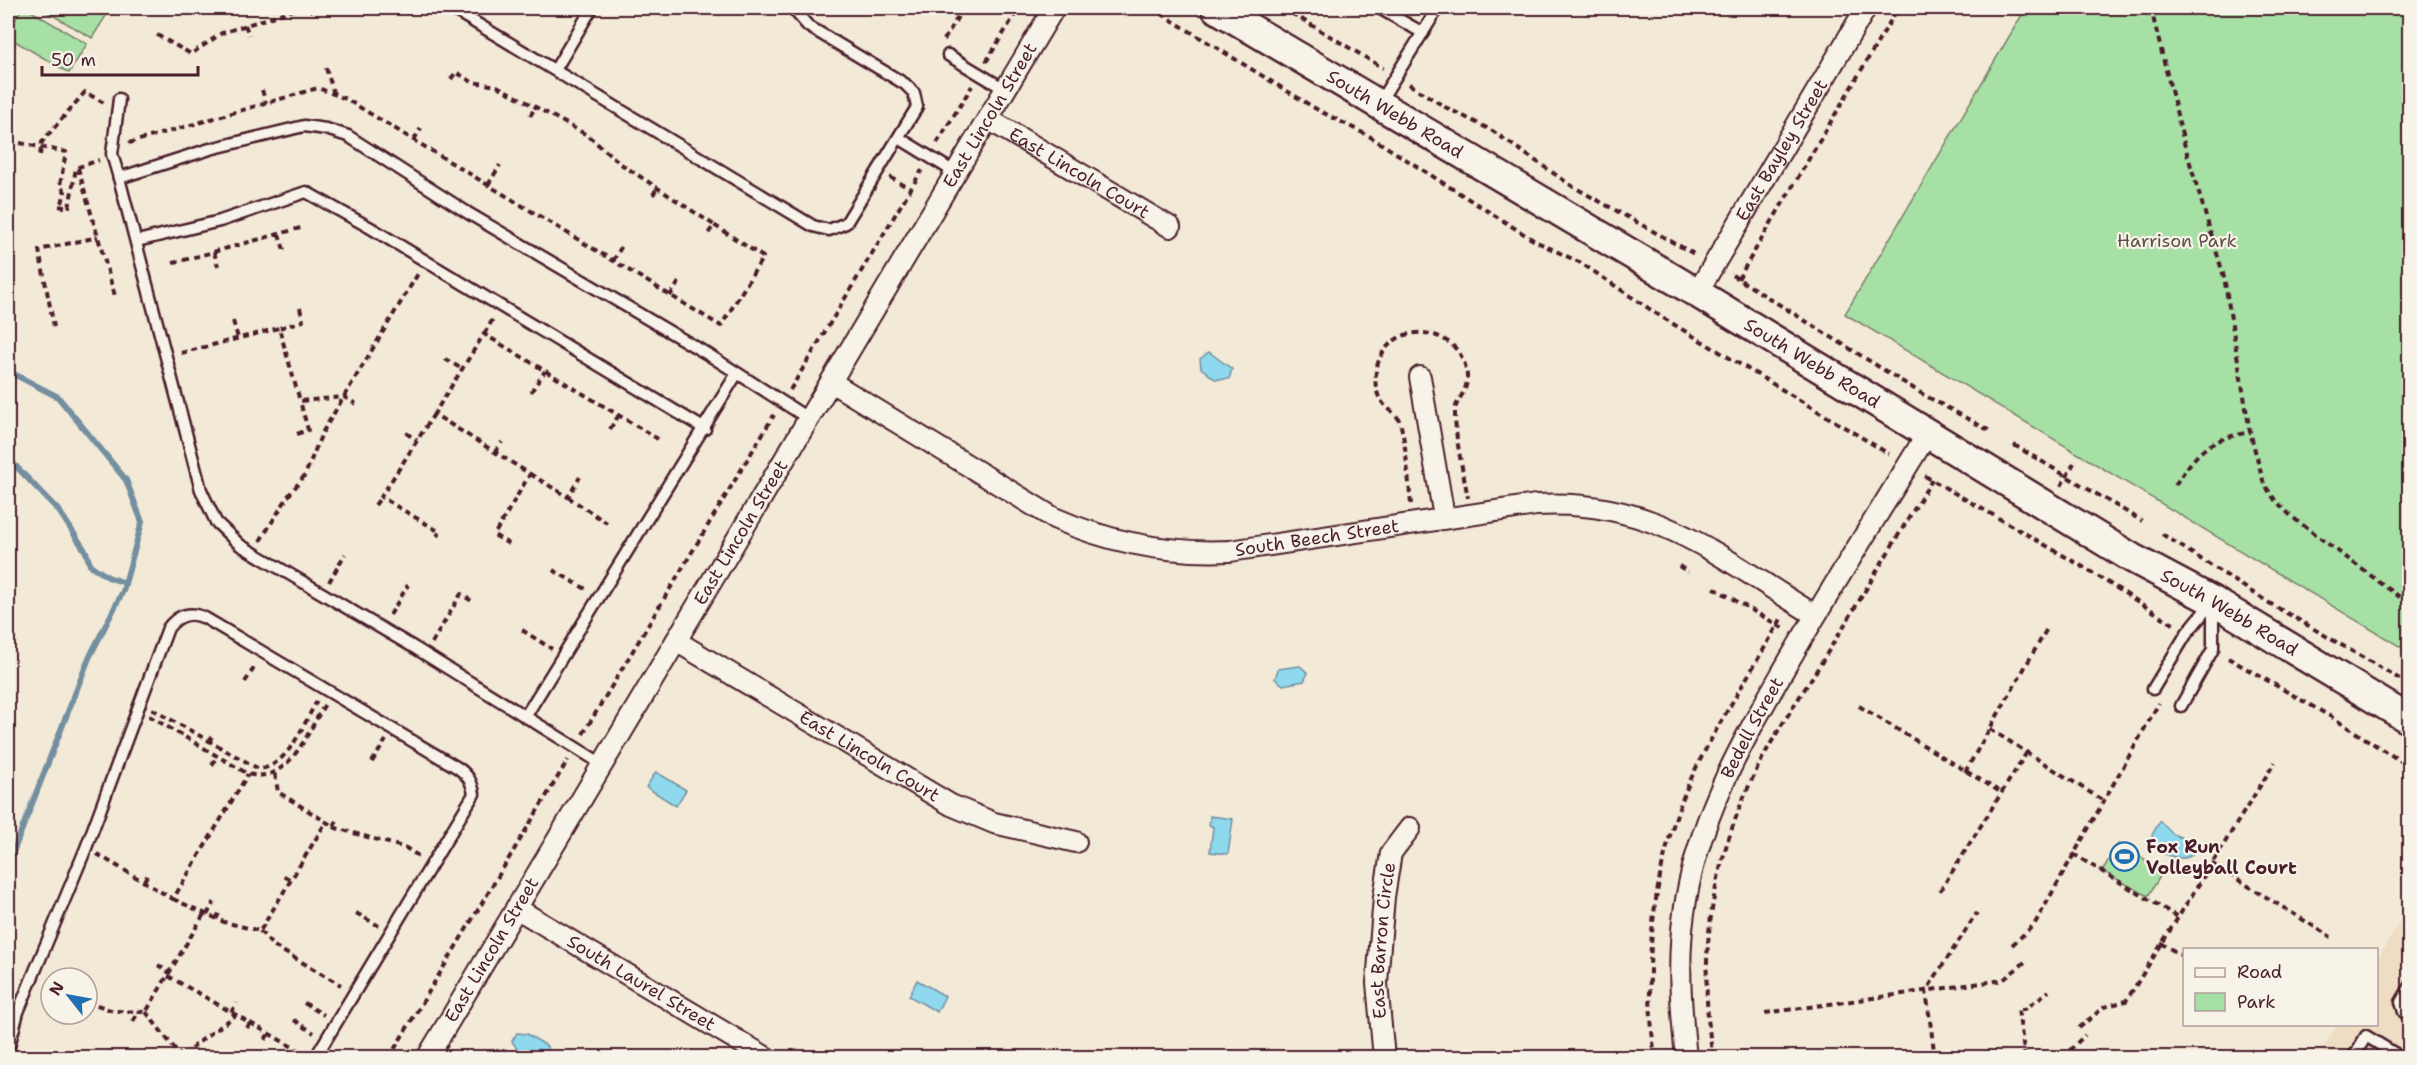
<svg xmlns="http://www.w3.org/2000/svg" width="2417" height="1065" viewBox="0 0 2417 1065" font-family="'Shantell Sans',sans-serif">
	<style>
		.built { fill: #eedcc3 }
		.green { fill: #a7e0a5; stroke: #788068; stroke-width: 1.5 }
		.water { fill: #8ed9ee; stroke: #738fa0; stroke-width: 1.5 }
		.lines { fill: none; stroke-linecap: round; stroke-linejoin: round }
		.stream { stroke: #738fa0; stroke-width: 6 }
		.service-casing { stroke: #4a1f2b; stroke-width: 15 }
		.minor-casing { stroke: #4a1f2b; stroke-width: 24 }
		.secondary-casing { stroke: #4a1f2b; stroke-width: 33 }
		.path { stroke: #4a1f2b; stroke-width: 4; stroke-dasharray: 6 4.5; stroke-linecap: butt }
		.service { stroke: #f7f3e8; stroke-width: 10 }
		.minor { stroke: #f7f3e8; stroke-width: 20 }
		.secondary { stroke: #f7f3e8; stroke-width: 28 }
		.labels { text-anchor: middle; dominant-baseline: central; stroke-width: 4.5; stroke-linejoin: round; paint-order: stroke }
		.street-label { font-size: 18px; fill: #4a1f2b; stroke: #f7f3e8 }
		.park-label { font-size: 18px; fill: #614f4a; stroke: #f7f3e8 }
		.poi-label { font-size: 18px; font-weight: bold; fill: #4a1f2b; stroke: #f7f3e8; text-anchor: start }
	</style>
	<rect width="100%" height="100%" fill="#f3e9d7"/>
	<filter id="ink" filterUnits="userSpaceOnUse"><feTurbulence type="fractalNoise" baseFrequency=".0167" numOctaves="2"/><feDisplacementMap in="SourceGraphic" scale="12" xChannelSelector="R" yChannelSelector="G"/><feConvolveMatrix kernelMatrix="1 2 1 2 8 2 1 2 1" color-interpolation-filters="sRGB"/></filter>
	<g filter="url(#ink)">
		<path class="built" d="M2409,906v151l-92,1 20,-33 39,-1 1,-64z"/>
		<g class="green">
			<path d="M22,8h4l61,36 -18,29 -61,-36v-5z"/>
			<path d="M40,8h71l-19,30z"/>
			<path d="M2026,8h383v644l-564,-338z"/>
			<path d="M2118,844l46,26 -16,26 -46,-25z"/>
		</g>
		<g class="water">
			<path d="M1209,352l23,17 -3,10h-14l-14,-11 -1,-9z"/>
			<path d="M1300,666l8,7 -4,8 -21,4 -8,-6 3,-10z"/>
			<path d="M656,772l30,18 -10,16 -30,-19z"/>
			<path d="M1210,816l23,3 -5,35 -18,-2 3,-25 -4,-2z"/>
			<path d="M2160,821l13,13 19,8 2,8 -2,5c-14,9 -39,-3 -40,-20z"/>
			<path d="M917,980l28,16 -8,16 -28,-16z"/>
			<path d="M517,1033l10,1 20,12 2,7 -3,4h-15l-14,-8 -5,-8z"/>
		</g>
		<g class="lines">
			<g class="stream">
				<path d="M8,371l50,26 68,83 16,42 -19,69 -34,67 -81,207"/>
				<path d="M8,458l51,53 27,41 4,13 18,12 17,6"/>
			</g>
			<defs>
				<g id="service">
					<path d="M451,8l362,218 16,4 17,-7 71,-116 -3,-14 -9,-9 -97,-58 -13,-15 2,-3"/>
					<path d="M1379,8l44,25"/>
					<path d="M948,55l58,35"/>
					<path d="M555,70l37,-62"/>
					<path d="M1379,103l59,-95"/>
					<path d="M899,138l57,35"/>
					<path d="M119,178l-7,-24 7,-55"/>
					<path d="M137,241l83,-20 86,-29 63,35 336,202"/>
					<path d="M2153,689l34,-56 26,-32v48l-32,57"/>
					<path d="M525,717l211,-342"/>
					<path d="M602,764l-187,-116 -175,-103 -24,-23 -15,-32 -82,-312 91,-29 94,-23 22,3 22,7 120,77 241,142 100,64"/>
					<path d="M2410,987l-9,15 3,10 6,5"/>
					<path d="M8,1050l10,-38 68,-164 82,-220c10,-13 22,-17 37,-10l253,150c10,7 14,14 16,26l-159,264"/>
					<path d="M2353,1058l13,-22 36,22"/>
				</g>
				<g id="minor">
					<path id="s1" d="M988,119l182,108"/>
					<path id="s2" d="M1697,293l169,-285"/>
					<path d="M1420,377l24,140"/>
					<path id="s3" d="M831,382l223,136c57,25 114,36 176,33l306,-46c119,-7 184,53 279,110"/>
					<path id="s4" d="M676,641l275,164 43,18 82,19"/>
					<path id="s5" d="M516,908l251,150"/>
					<path id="s6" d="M427,1058l627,-1050"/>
					<path id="s7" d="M1384,1058l-7,-75 7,-86 7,-44 19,-25"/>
					<path id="s8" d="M1686,1058c-5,-50 -9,-96 -2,-145 12,-90 55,-165 99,-242 46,-80 96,-158 144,-237"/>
				</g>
				<g id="secondary">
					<path id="s9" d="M1216,8l481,285 435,265 81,43 197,119"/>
				</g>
			</defs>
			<use href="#service" class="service-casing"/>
			<use href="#minor" class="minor-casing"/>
			<use href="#secondary" class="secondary-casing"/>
			<g class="path">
				<path d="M310,8l2,4"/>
				<path d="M1152,8l166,102 51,26 166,105 46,22 79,53 229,138"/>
				<path d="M1283,8l100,60"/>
				<path d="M2153,8v9l31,126 40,134 26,155 14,52 11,16 17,17 113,84 5,1"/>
				<path d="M245,25l4,10"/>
				<path d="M157,35l34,19 31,-21 77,-25"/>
				<path d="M944,40l19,-32"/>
				<path d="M986,62l33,-54"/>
				<path d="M326,68l8,26"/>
				<path d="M451,79l5,-7 16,10 25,4 90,49 34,29 93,61"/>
				<path d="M1409,84l36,23 46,23 81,56 122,68"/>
				<path d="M262,90l4,13"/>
				<path d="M530,116l5,-8"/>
				<path d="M414,140l7,-12"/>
				<path d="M20,143l46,9 -6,33 5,7 -4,15"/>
				<path d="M129,143l189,-55 28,11 375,227 42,-69 -49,-32 -6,9"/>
				<path d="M937,143l35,-57"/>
				<path d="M40,155l2,-13 43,-50 19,11"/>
				<path d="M78,168l37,128"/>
				<path d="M890,177l20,12"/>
				<path d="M488,185l12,-20"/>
				<path d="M653,195l4,-7"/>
				<path d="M59,206l10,2 7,-40 23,-8"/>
				<path d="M279,234l6,19"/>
				<path d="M214,252l4,14"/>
				<path d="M613,261l10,-17"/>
				<path d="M173,263l131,-36"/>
				<path d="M1732,275l192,120 68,37"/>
				<path d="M1738,279l160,-271"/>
				<path d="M670,296l9,-14"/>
				<path d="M300,308l3,13 -24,7 21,73 44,-4 12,7"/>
				<path d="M233,321l5,17"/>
				<path d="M54,327l-15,-77 59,-13"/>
				<path d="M484,334l9,-15"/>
				<path d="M181,353l98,-25"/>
				<path d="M445,359l17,10"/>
				<path d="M790,390l132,-220"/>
				<path d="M531,392l14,-21"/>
				<path d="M434,414l-53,83 59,35 -3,4"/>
				<path d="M610,429l9,-14"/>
				<path d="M406,433l11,7"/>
				<path d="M297,434l11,-4 -8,-29"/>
				<path d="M2014,445l128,76"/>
				<path d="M495,452l7,-10"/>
				<path d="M530,474l38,23 12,-20"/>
				<path d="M1925,476l155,89 95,60"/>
				<path d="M2175,485c24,-35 32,-45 75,-53"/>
				<path d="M2061,486l13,-23"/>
				<path d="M568,497l39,26"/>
				<path d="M1411,504c-2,-17 -6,-75 -13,-86 -4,-6 -12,-10 -16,-16 -9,-12 -8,-31 -2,-44 17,-38 73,-31 85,7 8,27 -10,32 -10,47 0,28 8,58 13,86"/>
				<path d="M375,505l6,-8"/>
				<path d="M2162,534l104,67 144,84"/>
				<path d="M260,541l29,-46 16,-20 17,-42 97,-161"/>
				<path d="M509,544l-15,-9 36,-61 -96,-60 50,-80 174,105"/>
				<path d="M1679,566l9,6"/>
				<path d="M553,570l33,19"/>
				<path d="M329,582l16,-28"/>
				<path d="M1714,588l72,42"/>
				<path d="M390,615l18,-30"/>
				<path d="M522,630l30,19"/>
				<path d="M432,643l29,-49 12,8"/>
				<path d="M2228,658l105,60 77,49"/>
				<path d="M245,682l11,-17"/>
				<path d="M1859,706l143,87"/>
				<path d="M152,709l107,60c30,-3 44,-45 58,-68"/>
				<path d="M149,716l99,58c41,11 59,-41 77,-70"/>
				<path d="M1990,729l112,71"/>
				<path d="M583,734l191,-319"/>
				<path d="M209,742l3,-6"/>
				<path d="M372,762l14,-22"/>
				<path d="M212,765l5,-9"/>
				<path d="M1965,772l83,-145"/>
				<path d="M275,774l3,18 58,36 70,20 14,9"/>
				<path d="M334,826l5,-9"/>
				<path d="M97,854l76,45 75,-125"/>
				<path d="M2073,854l105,63"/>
				<path d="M2211,863l120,74"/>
				<path d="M284,876l7,4"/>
				<path d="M144,881l4,-7"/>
				<path d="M1940,891l87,-139"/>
				<path d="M173,899l51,23 36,9 66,-109"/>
				<path d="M356,913l23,13"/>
				<path d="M207,915l7,-13"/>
				<path d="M216,919l5,-9"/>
				<path d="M260,931l12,14 69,40"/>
				<path d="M2161,943l23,14"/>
				<path d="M2012,945l22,-20 125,-222"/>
				<path d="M158,965l12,8"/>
				<path d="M168,976l135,77"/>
				<path d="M87,1001l26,10 33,1 58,-98"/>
				<path d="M304,1003l20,12"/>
				<path d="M146,1012l36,46"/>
				<path d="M231,1012l6,-9"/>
				<path d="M1765,1013l238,-33 22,-18"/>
				<path d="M294,1020l20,13"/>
				<path d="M133,1021l6,-9"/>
				<path d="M247,1028l3,-5"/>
				<path d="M2079,1028l25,-21 22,-6 149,-239"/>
				<path d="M265,1040l4,-7"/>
				<path d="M186,1058l9,-13 41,-30"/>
				<path d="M389,1058l179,-298"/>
				<path d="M1655,1058c-13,-98 -2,-201 41,-290 26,-52 58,-100 86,-151"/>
				<path d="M1713,1058c-16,-97 -2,-194 41,-283 20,-42 48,-80 72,-120 36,-58 70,-117 106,-175"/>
				<path d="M1935,1058l-9,-67 51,-78"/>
				<path d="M2025,1058l-7,-49h7l24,-18"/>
				<path d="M2062,1058l23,-23"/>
			</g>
			<use href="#service" class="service"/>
			<use href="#minor" class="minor"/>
			<use href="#secondary" class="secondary"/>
		</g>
	</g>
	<defs>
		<symbol id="stadium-ring" viewBox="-11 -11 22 22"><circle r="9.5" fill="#f7f3e8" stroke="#1f6fb2" stroke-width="1.5"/><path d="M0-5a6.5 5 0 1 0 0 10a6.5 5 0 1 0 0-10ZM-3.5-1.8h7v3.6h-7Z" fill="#1f6fb2"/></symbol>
	</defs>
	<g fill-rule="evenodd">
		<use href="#stadium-ring" x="2108" y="840" width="33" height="33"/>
	</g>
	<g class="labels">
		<g class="street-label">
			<text stroke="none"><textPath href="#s9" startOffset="208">South Webb Road</textPath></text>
			<text stroke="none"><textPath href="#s6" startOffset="1098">East Lincoln Street</textPath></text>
			<text stroke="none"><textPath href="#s2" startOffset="166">East Bayley Street</textPath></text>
			<text stroke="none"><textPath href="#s1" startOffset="106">East Lincoln Court</textPath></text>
			<text stroke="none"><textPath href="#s9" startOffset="694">South Webb Road</textPath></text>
			<text stroke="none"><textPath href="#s6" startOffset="612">East Lincoln Street</textPath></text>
			<text stroke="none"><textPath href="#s3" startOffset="530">South Beech Street</textPath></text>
			<text stroke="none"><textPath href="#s9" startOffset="1180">South Webb Road</textPath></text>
			<text stroke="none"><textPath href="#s8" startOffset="344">Bedell Street</textPath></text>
			<text stroke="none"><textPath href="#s4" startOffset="225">East Lincoln Court</textPath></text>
			<text stroke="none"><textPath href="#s7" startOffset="118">East Barron Circle</textPath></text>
			<text stroke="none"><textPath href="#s6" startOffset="126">East Lincoln Street</textPath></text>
			<text stroke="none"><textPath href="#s5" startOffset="146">South Laurel Street</textPath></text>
		</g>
		<g class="park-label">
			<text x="2177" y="241">Harrison Park</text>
		</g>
		<g class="poi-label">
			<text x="2146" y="847">Fox Run<tspan x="2146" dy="21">Volleyball Court</tspan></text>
		</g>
	</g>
	<rect width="2417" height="1065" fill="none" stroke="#f7f3e8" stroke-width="30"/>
	<rect x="15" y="15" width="2387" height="1035" fill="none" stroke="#4a1f2b" stroke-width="2" filter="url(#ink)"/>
	<rect x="2183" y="948" width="195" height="78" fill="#f7f3e8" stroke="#b29e9c" stroke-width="1.5"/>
	<rect x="2195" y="968" width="30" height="9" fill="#f7f3e8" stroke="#b29e9c" stroke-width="1.5"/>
	<text x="2237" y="978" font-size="18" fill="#4a1f2b">Road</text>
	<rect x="2195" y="993" width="30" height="18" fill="#a7e0a5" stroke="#b29e9c" stroke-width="1.5"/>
	<text x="2237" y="1008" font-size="18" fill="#4a1f2b">Park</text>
	<g transform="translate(69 996) rotate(301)"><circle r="28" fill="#f7f3e8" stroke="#b29e9c" stroke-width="1.5"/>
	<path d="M0-4.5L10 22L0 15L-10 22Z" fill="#1f6fb2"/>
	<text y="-9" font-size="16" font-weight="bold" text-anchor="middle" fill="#4a1f2b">N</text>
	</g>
	<path d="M42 66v9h156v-9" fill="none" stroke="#4a1f2b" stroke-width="3"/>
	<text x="51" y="66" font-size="18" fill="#4a1f2b" stroke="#f7f3e8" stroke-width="4.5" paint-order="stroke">50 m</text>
</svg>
